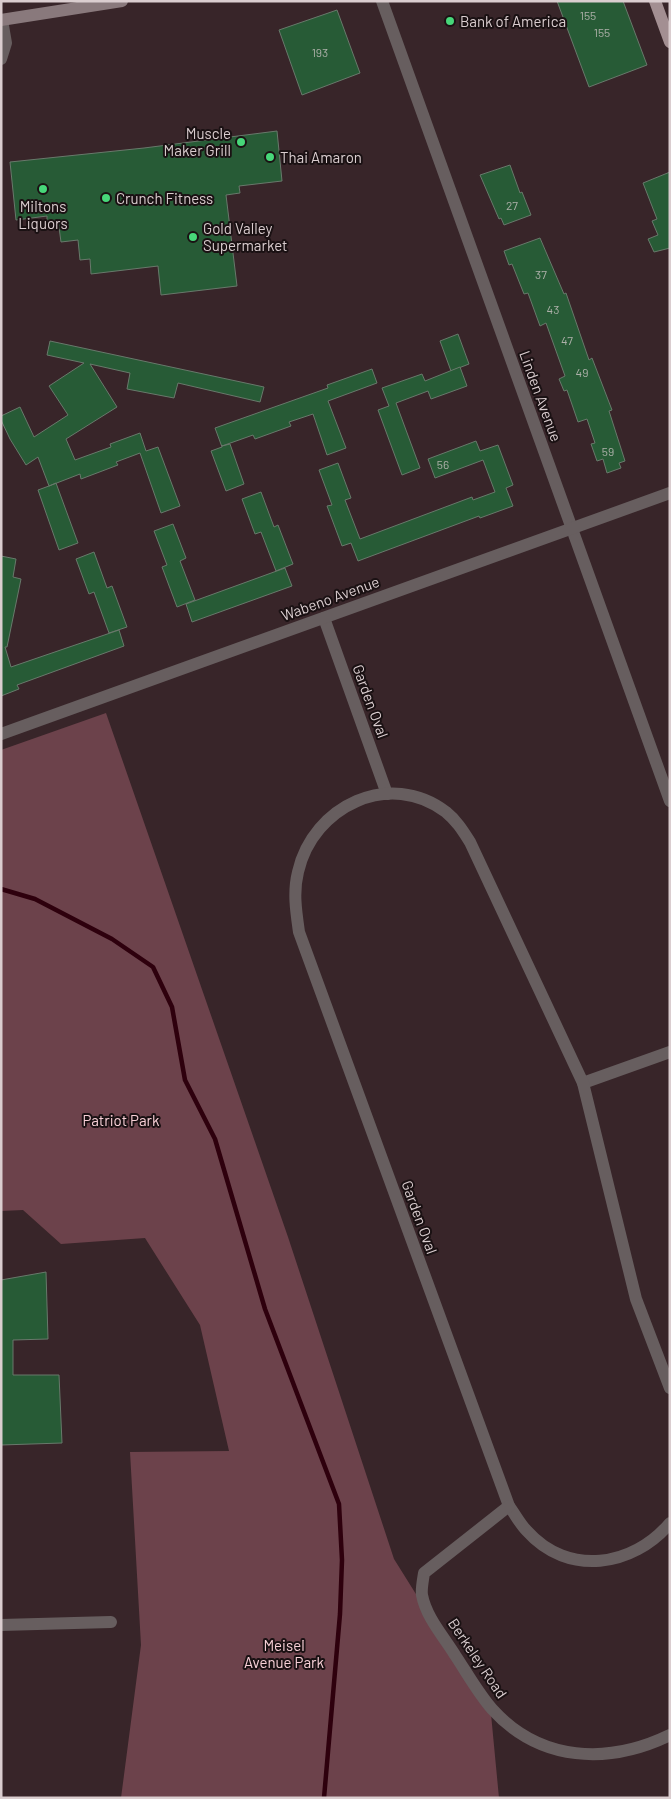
<svg xmlns="http://www.w3.org/2000/svg" width="671" height="1799" viewBox="0 0 671 1799" font-family="Barlow,sans-serif">
	<style>
		.green { fill: #6c424b }
		.lines { fill: none; stroke-linecap: round; stroke-linejoin: round }
		.stream { stroke: #2e000d; stroke-width: 4.5 }
		.building { fill: #275b36; stroke: #68796b }
		.minor { stroke: #675e5f; stroke-width: 12 }
		.tertiary { stroke: #675e5f; stroke-width: 12 }
		.secondary { stroke: #89797c; stroke-width: 12 }
		.primary { stroke: #a38f92; stroke-width: 12 }
		.poi-dot { fill: #47d779; stroke: #1a1113; stroke-width: 2 }
		.labels { text-anchor: middle; dominant-baseline: central; stroke-width: 4; stroke-linejoin: round; paint-order: stroke }
		.number-label { font-size: 12px; fill: #adb0a9 }
		.poi-label { font-size: 15px; fill: #dacdcf; stroke: #1a1113; text-anchor: start }
		.street-label { font-size: 15px; fill: #dacdcf; stroke: #1a1113 }
		.park-label { font-size: 15px; fill: #f8d0d7; stroke: #1a1113 }
	</style>
	<rect width="100%" height="100%" fill="#382529"/>
	<path class="green" d="M106,713l182,524 106,322 97,155 8,84h-378l20,-153 -11,-193 99,-1 -29,-126 -55,-87 -84,6 -38,-34 -22,1v-461z"/>
	<g class="lines">
		<path class="stream" d="M1,889l34,10 77,40 41,28 19,40 13,73 30,59 50,170 74,195 3,56 -2,54 -16,184"/>
	</g>
	<g class="building">
		<path d="M557,1h66l24,64 -58,22z"/>
		<path d="M337,10l23,63 -58,22 -23,-65z"/>
		<path d="M277,131l5,50 -43,5 1,7 -14,2 11,91 -76,9 -3,-29 -67,8 -1,-15 -10,1 -2,-20 -17,2 -3,-22 -11,2v-6l-31,4 -6,-58 134,-14z"/>
		<path d="M510,165l10,28 2,-1 9,23 -27,10 -3,-7 -2,1 -19,-44z"/>
		<path d="M670,172v76l-16,4 -6,-13 10,-4 -6,-14 5,-2 -14,-36z"/>
		<path d="M540,238l24,56 2,-1 23,67 3,-2 20,52 -3,1 16,50 -6,2 2,5 -14,5 -4,-14 -6,2 -6,-17 4,-1 -8,-24 -9,3 -11,-32 -3,1 -5,-12 6,-3 -19,-53 -6,3 -12,-33 -4,1 -12,-30 -3,1 -5,-14z"/>
		<path d="M458,334l11,30 -18,7 -11,-30z"/>
		<path d="M50,341l214,46 -4,15 -82,-19 -4,15 -47,-9 3,-16 -40,-9 27,43 -51,32 9,21 36,-13 -1,-3 30,-11 6,18 12,-4 22,59 -19,7 -21,-60 -24,9 2,3 -37,14 -1,-5 -31,12 7,-3 22,60 -19,7 -21,-60 11,-4 -11,-29 -12,8 -16,-26 -9,-19v-4l19,-9 14,30 34,-22 -19,-29 35,-23 -37,-8z"/>
		<path d="M460,367l7,19 -36,13 -3,-8 -32,12 24,65 -18,7 -24,-65 11,-4 -7,-18 40,-14 3,7z"/>
		<path d="M372,369l5,14 -49,18 18,47 -19,7 -14,-41 -24,8 2,4 -36,13 -2,-4 -31,11 8,-2 14,40 -18,7 -15,-40 11,-4 -7,-19 113,-40 -1,-3z"/>
		<path d="M476,441l4,10 18,-6 15,40 -7,3 7,18 -33,12 -1,-2 -121,45 -7,-18 -9,3 -15,-40 5,-1 -13,-35 19,-7 13,35 -6,2 15,39 112,-42 1,3 22,-8 -12,-32 -48,18 -7,-19z"/>
		<path d="M261,492l13,35 4,-2 15,39 -17,7 -15,-39 -6,2 -13,-35z"/>
		<path d="M173,524l13,34 -6,3 15,39 -18,7 -15,-40 5,-2 -13,-34z"/>
		<path d="M94,552l13,36 5,-2 15,41 -18,6 -15,-41 -5,2 -13,-35z"/>
		<path d="M1,556l15,3 -3,18 8,2 -14,68h-2l6,20 108,-37 5,16 -107,39 2,4 -18,7z"/>
		<path d="M285,568l7,18 -100,36 -6,-18z"/>
		<path d="M46,1272l2,67 -35,1v35h46l3,68 -61,2v-165z"/>
	</g>
	<g class="lines">
		<g class="minor">
			<path d="M382,1l288,800"/>
			<path d="M324,618l63,176"/>
			<path d="M1,734l669,-241"/>
			<path d="M583,1083l87,-31"/>
			<path d="M670,1388l-34,-89 -53,-216 -113,-241c-7,-11 -13,-21 -24,-30 -56,-43 -133,-6 -148,60 -5,20 -2,39 1,60l210,574c6,8 11,18 18,25 41,46 106,36 143,-8"/>
			<path d="M509,1506l-85,67c-1,7 -3,16 -2,22 4,22 22,42 33,60 12,18 23,38 37,54 48,53 116,56 178,26"/>
			<path d="M1,1625l110,-3"/>
		</g>
		<path class="tertiary" d="M1,59l5,-16 -4,-23"/>
		<path class="secondary" d="M1,20l121,-19"/>
		<path class="primary" d="M655,1l15,41"/>
	</g>
	<g class="poi-dot">
		<circle cx="450" cy="21" r="5"/>
		<circle cx="241" cy="142" r="5"/>
		<circle cx="270" cy="157" r="5"/>
		<circle cx="43" cy="189" r="5"/>
		<circle cx="106" cy="198" r="5"/>
		<circle cx="193" cy="237" r="5"/>
	</g>
	<g class="labels">
		<g class="number-label">
			<text x="588" y="15">155</text>
			<text x="602" y="32">155</text>
			<text x="320" y="52">193</text>
			<text x="512" y="205">27</text>
			<text x="541" y="274">37</text>
			<text x="553" y="309">43</text>
			<text x="567" y="340">47</text>
			<text x="582" y="372">49</text>
			<text x="608" y="451">59</text>
			<text x="443" y="464">56</text>
		</g>
		<g class="poi-label">
			<text x="460" y="21">Bank of America</text>
			<text x="231" y="133" text-anchor="end">Muscle<tspan x="231" dy="17">Maker Grill</tspan></text>
			<text x="280" y="157">Thai Amaron</text>
			<text x="116" y="198">Crunch Fitness</text>
			<text x="43" y="206" text-anchor="middle">Miltons<tspan x="43" dy="17">Liquors</tspan></text>
			<text x="203" y="228">Gold Valley<tspan x="203" dy="17">Supermarket</tspan></text>
		</g>
		<g class="street-label">
			<text transform="translate(541 396) rotate(70)">Linden Avenue</text>
			<text transform="translate(330 598) rotate(-20)">Wabeno Avenue</text>
			<text transform="translate(371 701) rotate(70)">Garden Oval</text>
			<text transform="translate(420 1217) rotate(70)">Garden Oval</text>
			<text transform="translate(478 1658) rotate(56)">Berkeley Road</text>
		</g>
		<g class="park-label">
			<text x="121" y="1120">Patriot Park</text>
			<text x="284" y="1645">Meisel<tspan x="284" dy="17">Avenue Park</tspan></text>
		</g>
	</g>
	<rect width="671" height="1799" fill="none" stroke="#dacdcf" stroke-width="5"/>
</svg>
